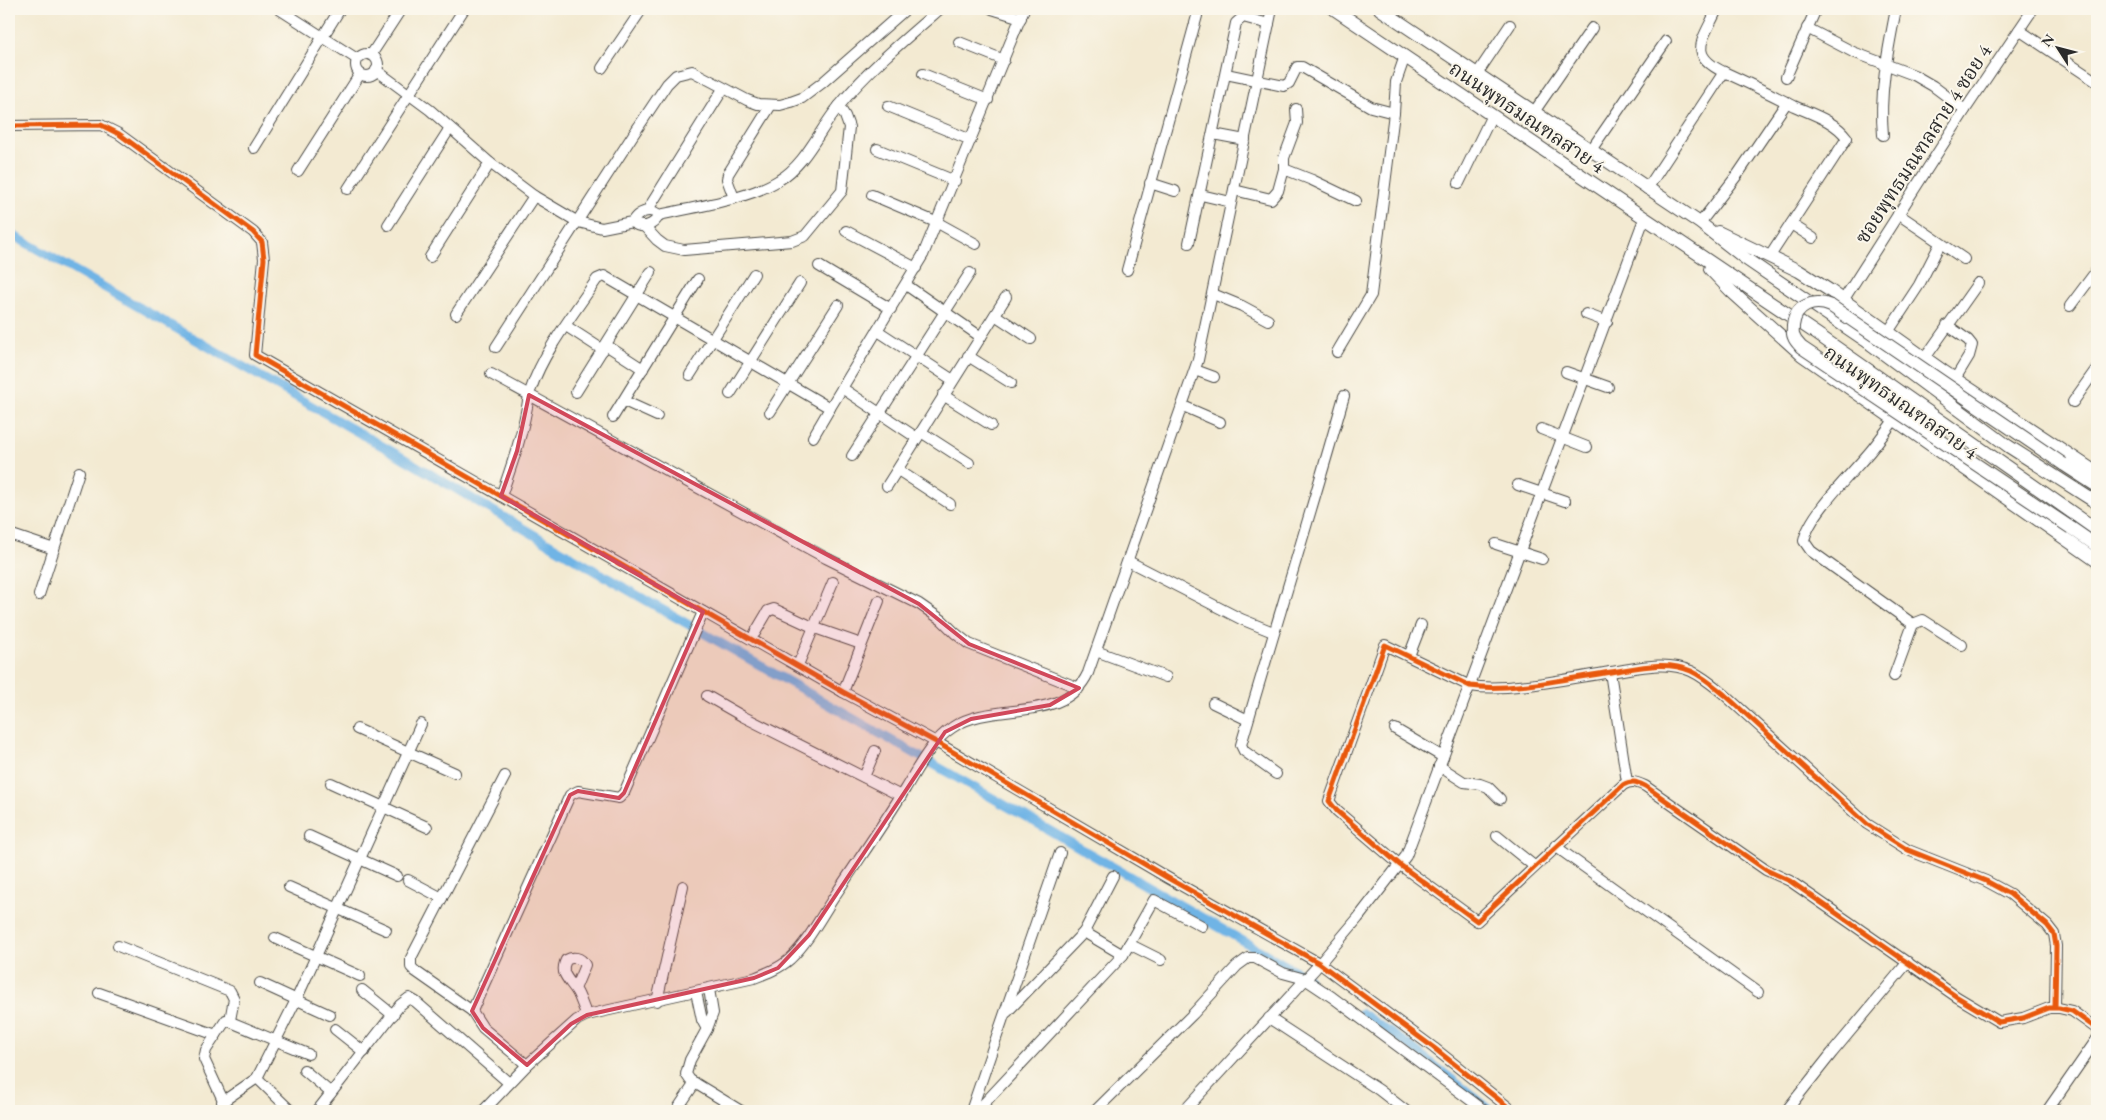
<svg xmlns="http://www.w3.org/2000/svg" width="2106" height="1120" viewBox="0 0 2106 1120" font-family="'EB Garamond','Noto Serif Thai',serif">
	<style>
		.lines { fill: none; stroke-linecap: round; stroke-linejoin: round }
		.canal { stroke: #6fb4e5; stroke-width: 9 }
		.minor-casing { stroke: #494844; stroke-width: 12 }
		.major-casing { stroke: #494844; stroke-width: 14 }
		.minor { stroke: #fff; stroke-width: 10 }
		.major { stroke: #fff; stroke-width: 12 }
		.major-bridge-casing { stroke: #494844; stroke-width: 14; stroke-linecap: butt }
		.major-bridge { stroke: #fff; stroke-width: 12 }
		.cycleway-casing { stroke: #fbf7ec; stroke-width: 8 }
		.cycleway { stroke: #e8590c; stroke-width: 5 }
		.marked { fill: #d1495b; fill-opacity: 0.2; stroke: #d1495b; stroke-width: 4; stroke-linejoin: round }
		.labels { text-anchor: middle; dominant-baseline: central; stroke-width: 4; stroke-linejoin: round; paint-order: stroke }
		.street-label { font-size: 20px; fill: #2b2b2b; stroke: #fbf7ec }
	</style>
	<rect width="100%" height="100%" fill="#fbf7ec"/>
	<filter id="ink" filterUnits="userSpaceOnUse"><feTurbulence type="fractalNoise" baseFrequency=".02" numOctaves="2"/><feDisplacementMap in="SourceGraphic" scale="10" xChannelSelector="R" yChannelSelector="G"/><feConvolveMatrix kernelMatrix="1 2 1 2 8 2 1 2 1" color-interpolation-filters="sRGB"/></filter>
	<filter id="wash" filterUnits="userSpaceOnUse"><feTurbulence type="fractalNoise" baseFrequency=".0096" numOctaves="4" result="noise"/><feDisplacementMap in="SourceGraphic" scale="20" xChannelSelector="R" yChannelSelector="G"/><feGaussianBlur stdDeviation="1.12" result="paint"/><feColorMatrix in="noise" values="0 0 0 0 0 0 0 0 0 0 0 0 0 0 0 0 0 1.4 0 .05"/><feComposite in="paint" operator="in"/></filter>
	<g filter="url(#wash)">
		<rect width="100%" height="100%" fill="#f3ead2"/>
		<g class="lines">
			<g class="canal">
				<path d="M9,233l389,222 237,139 673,384"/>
				<path d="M1361,1013l49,33 82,65"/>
			</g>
		</g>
	</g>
	<g filter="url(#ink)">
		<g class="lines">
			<defs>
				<g id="minor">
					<path d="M279,9l78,50"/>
					<path d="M992,9l29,9"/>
					<path d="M1807,28l46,24 61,23 19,11 32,24"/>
					<path d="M2019,30l78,52"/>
					<path d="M959,42l45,18"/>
					<circle cx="367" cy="65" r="11"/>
					<path d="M371,55l30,-46"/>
					<path d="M602,68l40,-59"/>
					<path d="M376,70l54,40 60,53 44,33 44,26 24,6 30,-6c6,-10 18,-15 27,-7"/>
					<path d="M1724,72c24,11 47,22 70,34 18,8 41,15 53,32l-77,118"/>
					<path d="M923,74l65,26"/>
					<path d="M1226,74l58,12 5,-3 8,-16h5l69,40 23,6 2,-31 9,-26"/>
					<path d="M1477,74l33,-49"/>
					<path d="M1786,77l30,-68"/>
					<path d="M888,106l83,34"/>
					<path d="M1534,112l58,-84"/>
					<path d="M9,126l92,-1 18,9 134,98 9,10 2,17 -9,96 588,337 93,50 232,136 151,85 115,85 79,63"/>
					<path d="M1213,134l32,6"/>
					<path d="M1883,135c-4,-42 5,-85 13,-126"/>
					<path d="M254,148l86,-139"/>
					<path d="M877,149l78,32"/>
					<path d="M1591,150l75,-109"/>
					<path d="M1284,169v-11l13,-35 -1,-14"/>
					<path d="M298,171l62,-97"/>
					<path d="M1150,183l25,8"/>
					<path d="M1459,183l33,-68"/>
					<path d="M348,189l116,-180"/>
					<path d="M1647,189l77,-117c-38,-18 -20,-33 -7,-63"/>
					<path d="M1234,190l37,9 7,-8 6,-22 28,11 44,21"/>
					<path d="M872,195l66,28 38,21"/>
					<path d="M1201,195l30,7"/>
					<path d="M734,198l-7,-19 1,-5 43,-69"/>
					<path d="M647,211l76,-122"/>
					<path d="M1898,214l66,45"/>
					<path d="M632,222c10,8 22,4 27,-7 36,-8 90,-16 120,-35 27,-16 40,-50 60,-74 29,-36 66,-67 101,-97"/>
					<path d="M1700,223l38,-49 49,-72"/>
					<path d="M1791,224l22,14"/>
					<path d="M388,225l62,-97"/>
					<path d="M644,226l13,14 8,6 19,4 108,-9 13,-5 37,-45 7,-64 -4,-11 -6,-10"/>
					<path d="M846,231l70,37"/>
					<path d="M1189,243l47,-220 7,-6 26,7"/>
					<path d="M430,257l60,-94"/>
					<path d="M819,266l72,43"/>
					<path d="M1127,270l65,-236 5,-18 -2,-7"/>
					<path d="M906,285l75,52"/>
					<path d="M1213,294l29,12 26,14"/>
					<path d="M1844,299l121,-189 68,-101"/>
					<path d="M2070,306l27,-36"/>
					<path d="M456,314l78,-118"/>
					<path d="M1586,314l21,8"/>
					<path d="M995,315l36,24"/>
					<path d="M1947,325l21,15 4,5 -3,11 -14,23"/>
					<path d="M566,326l37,24"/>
					<path d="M878,331l75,49"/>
					<path d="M1888,332l31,-47 21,-41"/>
					<path d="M606,345l37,24"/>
					<path d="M496,347l137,-212 34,-51 9,-9 16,-4 55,29 11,4 22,1 11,-3 11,-4 20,-15 84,-74"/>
					<path d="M1337,352l34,-57 23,-182"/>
					<path d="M968,356l43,27"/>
					<path d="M1925,358l53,-75"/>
					<path d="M1195,370l19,7"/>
					<path d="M1566,372l42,15"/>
					<path d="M491,374l335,184 93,46 23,16 13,13 14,11 110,44"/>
					<path d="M690,375l64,-101"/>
					<path d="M842,388l75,50"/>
					<path d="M531,389c12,-37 44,-77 66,-110l7,-3 226,132 -17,29"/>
					<path d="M576,392l75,-120"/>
					<path d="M730,394l70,-111"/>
					<path d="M943,395l48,30"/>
					<path d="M624,401l33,15"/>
					<path d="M2073,402l24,-34"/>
					<path d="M1183,406l37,16"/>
					<path d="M830,408l93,-153 101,-246"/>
					<path d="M770,412l68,-107"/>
					<path d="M613,417l85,-138"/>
					<path d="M1894,420c-7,10 -14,19 -21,28 -18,23 -64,65 -69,93l7,10 102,73 -19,52"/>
					<path d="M1541,429l46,18"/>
					<path d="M921,432l48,31"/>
					<path d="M852,456l118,-183"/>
					<path d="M898,470l52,34"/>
					<path d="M1518,485l47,16"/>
					<path d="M887,486l119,-189"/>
					<path d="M501,496c12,-34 23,-66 28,-101"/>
					<path d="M9,534l45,15"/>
					<path d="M1496,544l46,15"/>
					<path d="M1128,561l113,58 32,13"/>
					<path d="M39,595l40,-123"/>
					<path d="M1913,624l10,-4 39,25"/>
					<path d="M755,633l13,-22 6,-2 41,19 46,16"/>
					<path d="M1096,651l70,26"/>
					<path d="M1409,656l12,-31"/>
					<path d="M798,665l35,-83"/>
					<path d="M1610,672l17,110"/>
					<path d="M843,692l36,-91"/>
					<path d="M707,696l35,20 159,80"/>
					<path d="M1213,703l35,17"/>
					<path d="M357,729l98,44"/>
					<path d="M1395,729l48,28"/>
					<path d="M1439,766l25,16 16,2 8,3 12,12"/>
					<path d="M1276,774l-32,-23 -3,-6c34,-117 70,-232 103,-349"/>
					<path d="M505,776l-94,182v9l4,4 57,40 11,17 44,37"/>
					<path d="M864,777l11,-26"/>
					<path d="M331,783l96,44"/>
					<path d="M309,836l88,40"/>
					<path d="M1497,836l37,30"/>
					<path d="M1555,846l203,146"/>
					<path d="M408,880l34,18"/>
					<path d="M289,887l97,43"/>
					<path d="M1084,932l39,23"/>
					<path d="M275,938l85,38"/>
					<path d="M1129,944l32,16"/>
					<path d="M118,946l112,45 4,8 -4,21"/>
					<path d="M260,983l70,32"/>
					<path d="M575,989l10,-24c-4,-8 -12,-9 -19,-5 -2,4 -3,7 -2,12 2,7 9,13 13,20 4,7 6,16 10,23"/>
					<path d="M362,990l31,25"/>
					<path d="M696,992l6,28 5,9 6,-16 -4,-24"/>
					<path d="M99,993l117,42"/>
					<path d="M657,1001l26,-115"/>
					<path d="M2055,1008l1,-62 -2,-12 -7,-9 -37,-31 -24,-13 -78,-31 -41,-26 -142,-129c-11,-9 -21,-18 -34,-24 -25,-11 -54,-3 -80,1 -41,6 -101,20 -141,14l-85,-41 -56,156 8,10 63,54 77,56 146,-136c9,-5 13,-3 22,1l121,84 24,11 167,116 42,25 24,-4 26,-10h10l13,3 25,18"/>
					<path d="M472,1011l98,-216 8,-4 41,7 5,-5 79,-181"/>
					<path d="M1007,1012l77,-80 29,-56"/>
					<path d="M1269,1018l110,72 27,21"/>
					<path d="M335,1029l29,23"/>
					<path d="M707,1029l-17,31 -4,14 4,6 51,31"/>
					<path d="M304,1070l27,23"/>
					<path d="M257,1078l34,33"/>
					<path d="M222,1102l35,-24 40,-80 124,-274"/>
					<path d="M228,1111l-24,-52 2,-9 20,-30 82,34"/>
					<path d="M317,1111l83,-106 9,-7 7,4 93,81"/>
					<path d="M483,1111l44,-46 50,-45 10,-5 167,-37c13,-5 26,-10 36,-19 19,-18 32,-44 46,-65 23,-35 47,-69 69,-105 13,-21 26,-48 48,-62 40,-27 111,-2 135,-54l110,-313 74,-351"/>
					<path d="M676,1111l19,-28"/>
					<path d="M971,1111l89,-258"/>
					<path d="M977,1111l146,-156 31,-55 48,26"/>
					<path d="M1095,1111l98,-97 44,-48 11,-8h7l28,15 22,6 27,18 153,114"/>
					<path d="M1184,1111l131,-142 43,-51 48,-62 238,-637"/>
					<path d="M1786,1111l46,-58 76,-91"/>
					<path d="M2047,1111l50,-72"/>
				</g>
				<g id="major">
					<path d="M1334,9l483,325 280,196"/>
					<path d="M1380,9l320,214 46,36 119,81 143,106 89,57"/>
					<path d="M1718,232l81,39 30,19 114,81 154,102"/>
					<path d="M1710,269l21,22 71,64 295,206"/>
					<path d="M2063,464l34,22"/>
					<path d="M2071,528l26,18"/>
				</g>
			</defs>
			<use href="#minor" class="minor-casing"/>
			<use href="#major" class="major-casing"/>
			<use href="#minor" class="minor"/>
			<use href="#major" class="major"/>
			<defs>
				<path id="major-bridge" d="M2063,464l-232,-158c-17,-7 -36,-1 -38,20 0,3 -1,8 1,11 1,4 5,7 7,10l270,181"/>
			</defs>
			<use href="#major-bridge" class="major-bridge-casing"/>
			<use href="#major-bridge" class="major-bridge"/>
			<defs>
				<g id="cycleway">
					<path d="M9,126l92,-1 18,9 134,98 9,10 2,17 -9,96 588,337 93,50 232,136 151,85 115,85 79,63"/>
					<path d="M2055,1008l1,-62 -2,-12 -7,-9 -37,-31 -24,-13 -78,-31 -41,-26 -142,-129c-11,-9 -21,-18 -34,-24 -25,-11 -54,-3 -80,1 -41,6 -101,20 -141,14l-85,-41 -56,156 8,10 63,54 77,56 146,-136c9,-5 13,-3 22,1l121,84 24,11 167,116 42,25 24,-4 26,-10h10l13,3 25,18"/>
				</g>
			</defs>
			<use href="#cycleway" class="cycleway-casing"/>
			<use href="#cycleway" class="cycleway"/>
		</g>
	</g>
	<path class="marked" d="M529,395l390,209 50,40 110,44 -29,17 -79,14 -26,13 -136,203 -31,33 -24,10 -167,37 -16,9 -44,41 -44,-37 -11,-17 98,-216 8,-4 41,7 5,-5 79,-181 -202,-116 16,-45z"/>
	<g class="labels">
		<g class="street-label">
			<text transform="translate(1527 117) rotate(34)">ถนนพุทธมณฑลสาย 4</text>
			<text transform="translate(1923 144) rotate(-57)">ซอยพุทธมณฑลสาย 4 ซอย 4</text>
			<text transform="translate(1901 402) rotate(35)">ถนนพุทธมณฑลสาย 4</text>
		</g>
	</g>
	<rect width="2106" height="1120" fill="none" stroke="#fbf7ec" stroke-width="30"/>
	<g transform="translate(2058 48) rotate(306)" stroke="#fbf7ec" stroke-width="4" paint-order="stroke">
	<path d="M0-4L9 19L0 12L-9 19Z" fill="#2b2b2b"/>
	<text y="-8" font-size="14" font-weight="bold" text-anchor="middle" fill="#2b2b2b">N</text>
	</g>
</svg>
